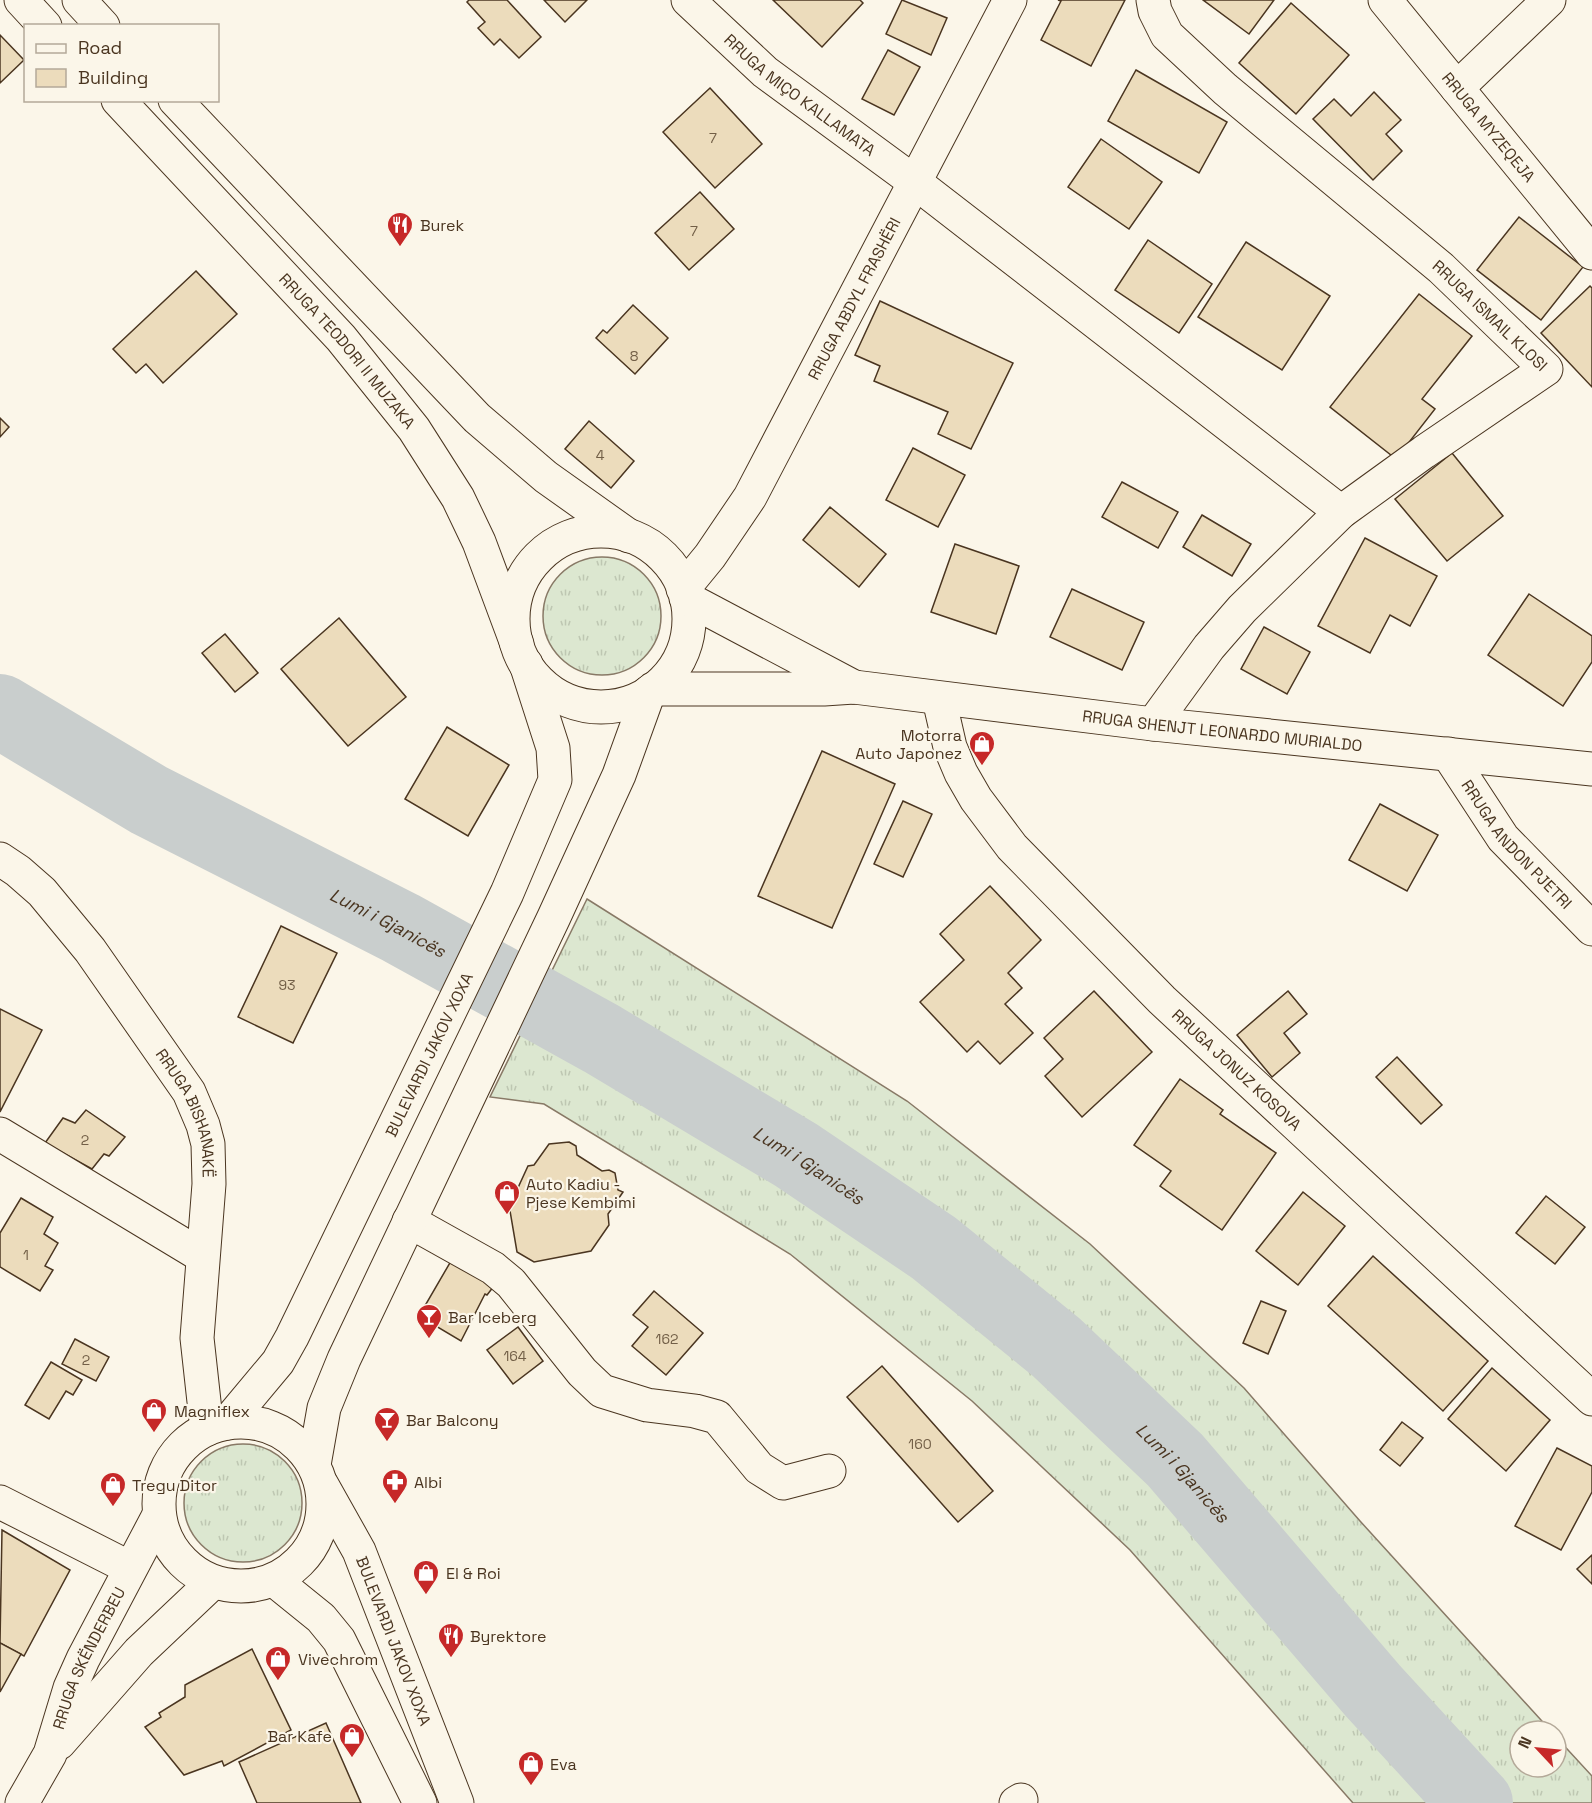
<svg xmlns="http://www.w3.org/2000/svg" width="1592" height="1803" viewBox="0 0 1592 1803" font-family="'Space Grotesk',sans-serif">
	<style>
		.grass { fill: url(#grass-tufts); stroke: #887966; stroke-width: 1.5 }
		.lines { fill: none; stroke-linecap: round; stroke-linejoin: round }
		.river { stroke: #c9cecd; stroke-width: 74 }
		.building { fill: #ecdcbc; stroke: #4a3520; stroke-width: 1.5 }
		.street-casing { stroke: #4a3520; stroke-width: 35 }
		.secondary-casing { stroke: #4a3520; stroke-width: 35 }
		.primary-casing { stroke: #4a3520; stroke-width: 35 }
		.street { stroke: #fbf6e9; stroke-width: 33 }
		.secondary { stroke: #fbf6e9; stroke-width: 33 }
		.primary { stroke: #fbf6e9; stroke-width: 33 }
		.labels { text-anchor: middle; dominant-baseline: central; stroke-width: 4.5; stroke-linejoin: round; paint-order: stroke }
		.number-label { font-size: 14px; fill: #725f47 }
		.street-label { font-size: 16px; fill: #4a3520; stroke: #fbf6e9 }
		.poi-label { font-size: 16px; fill: #4a3520; stroke: #fbf6e9; text-anchor: start }
		.water-label { font-size: 18px; font-style: italic; fill: #4a3520; stroke: #fbf6e9 }
	</style>
	<defs>
		<pattern id="grass-tufts" width="24" height="20" patternUnits="userSpaceOnUse" patternTransform="scale(1.5)"><rect width="24" height="20" fill="#dce7d0"/><path d="M3 7l-1-3M5 7V3M7 7l1-3M15 17l-1-3M17 17v-4M19 17l1-3" fill="none" stroke="#bec7b2"/></pattern>
	</defs>
	<rect width="100%" height="100%" fill="#fbf6e9"/>
	<g class="grass">
		<circle cx="602" cy="616" r="59"/>
		<path d="M587,899l320,202 183,143 154,144 116,133 191,210h-31v36h36v-30l36,39v27h-239l-223,-253 -158,-149 -182,-147 -246,-150 -54,-7z"/>
		<circle cx="243" cy="1503" r="59"/>
	</g>
	<g class="lines">
		<path class="river" id="s1" d="M0,711l149,89 252,128 201,111 194,116 138,93 122,99 119,113 198,231 103,112"/>
	</g>
	<g class="building">
		<path d="M469,0h38l34,37 -22,21 -19,-19 -6,6 -16,-17 7,-6 -18,-20z"/>
		<path d="M544,0h43l-22,22z"/>
		<path d="M773,0h87l3,3 -41,44z"/>
		<path d="M902,0l45,18 -16,37 -45,-21z"/>
		<path d="M1058,0h67l-34,66 -50,-26 20,-39z"/>
		<path d="M1203,0h71l-25,34z"/>
		<path d="M1291,3l58,52 -53,59 -57,-51z"/>
		<path d="M0,35l24,25 -24,23z"/>
		<path d="M888,50l32,17 -26,48 -32,-16z"/>
		<path d="M1136,70l91,52 -28,51 -91,-52z"/>
		<path d="M710,88l52,56 -47,44 -52,-56z"/>
		<path d="M1374,92l27,28 -15,14 16,17 -29,29 -60,-61 21,-20 17,17z"/>
		<path d="M1101,139l61,43 -33,47 -61,-42z"/>
		<path d="M700,192l34,37 -45,41 -34,-37z"/>
		<path d="M1519,217l64,50 -42,53 -64,-50z"/>
		<path d="M1148,240l64,44 -33,49 -64,-43z"/>
		<path d="M1246,242l84,54 -48,74 -84,-53z"/>
		<path d="M196,271l41,43 -74,69 -17,-19 -10,9 -23,-24z"/>
		<path d="M1590,286l2,2v99l-51,-54z"/>
		<path d="M1419,294l53,42 -50,63 13,10 -39,50 -66,-52z"/>
		<path d="M880,301l133,62 -42,86 -33,-15 10,-22 -74,-31 6,-15 -25,-11z"/>
		<path d="M633,305l35,33 -33,36 -39,-36 7,-8 4,3z"/>
		<path d="M0,418l9,9 -9,10z"/>
		<path d="M589,421l45,40 -23,27 -46,-39z"/>
		<path d="M913,448l52,27 -27,52 -52,-27z"/>
		<path d="M1452,453l51,63 -56,45 -52,-62z"/>
		<path d="M1122,482l56,30 -20,36 -56,-31z"/>
		<path d="M830,507l56,47 -27,33 -56,-47z"/>
		<path d="M1202,515l49,29 -19,32 -49,-29z"/>
		<path d="M1365,538l72,38 -27,50 -20,-11 -20,38 -52,-27z"/>
		<path d="M955,544l64,22 -23,68 -65,-22z"/>
		<path d="M1072,589l72,33 -22,48 -72,-33z"/>
		<path d="M1529,594l63,42v26l-29,44 -75,-51z"/>
		<path d="M339,618l67,79 -58,49 -67,-77z"/>
		<path d="M1264,627l46,25 -23,42 -46,-25z"/>
		<path d="M225,634l33,39 -23,19 -33,-39z"/>
		<path d="M447,727l62,38 -41,71 -63,-37z"/>
		<path d="M822,751l73,33 -63,144 -74,-32z"/>
		<path d="M903,801l29,13 -29,63 -29,-13z"/>
		<path d="M1380,804l58,31 -31,56 -58,-31z"/>
		<path d="M990,886l51,54 -33,33 14,15 -17,16 28,29 -33,31 -22,-23 -11,11 -47,-50 44,-42 -24,-26z"/>
		<path d="M281,926l56,27 -44,90 -55,-26z"/>
		<path d="M1094,991l58,61 -70,65 -37,-41 18,-17 -19,-21z"/>
		<path d="M1288,991l19,23 -23,19 16,20 -28,24 -35,-42z"/>
		<path d="M0,1009l42,21 -42,82z"/>
		<path d="M1397,1057l45,48 -21,19 -45,-47z"/>
		<path d="M1180,1079l43,31 -3,4 56,39 -54,77 -62,-44 11,-15 -37,-26z"/>
		<path d="M86,1110l39,27 -16,19 -5,-2 -12,15 -47,-26 18,-25 12,5z"/>
		<path d="M569,1142l7,4 1,9 25,16 7,-1 6,3 3,17 5,2 -15,22 1,11 -18,26 -57,11 -17,-10 -10,-59 9,-1 12,-26 6,-1 15,-21z"/>
		<path d="M1303,1192l42,34 -47,59 -42,-34z"/>
		<path d="M1546,1196l39,31 -30,37 -39,-31z"/>
		<path d="M21,1198l32,19 -9,17 14,9 -13,23 8,4 -13,21 -40,-24v-34z"/>
		<path d="M1373,1256l115,105 -45,50 -115,-105z"/>
		<path d="M451,1261l43,25 -7,9 -2,-1 -24,47 -42,-25z"/>
		<path d="M654,1291l49,42 -37,42 -34,-29 16,-19 -15,-12z"/>
		<path d="M1261,1301l25,10 -18,43 -25,-11z"/>
		<path d="M518,1327l25,34 -30,23 -26,-34z"/>
		<path d="M75,1339l34,18 -13,24 -34,-17z"/>
		<path d="M51,1362l31,18 -9,15 -7,-4 -17,28 -24,-14z"/>
		<path d="M882,1366l111,125 -35,31 -111,-125z"/>
		<path d="M1492,1368l58,52 -44,51 -58,-52z"/>
		<path d="M1402,1422l21,16 -23,28 -20,-16z"/>
		<path d="M1557,1448l35,18v26l-31,58 -46,-24z"/>
		<path d="M2,1530l68,40 -46,86 -24,-13z"/>
		<path d="M1592,1555v29l-15,-15z"/>
		<path d="M0,1643l21,11 -21,38z"/>
		<path d="M252,1649l39,81 -67,36 -2,-5 -38,14 -39,-48 16,-10 -2,-4 26,-16v-12z"/>
		<path d="M326,1723l35,80h-104l-18,-41z"/>
	</g>
	<g class="lines">
		<defs>
			<g id="street">
				<path id="s2" d="M688,0l77,72 151,111 425,329"/>
				<path id="s3" d="M1153,0l2,11 12,24 58,54 216,179 105,101 -122,83 -83,60 -99,97 -33,38 -56,77"/>
				<path id="s4" d="M1385,0l207,253"/>
				<path d="M1457,88l92,-88"/>
				<path id="s5" d="M683,589l27,-33 40,-59 260,-497"/>
				<path id="s6" d="M939,699l11,48 11,26 15,26 36,48 150,153 430,399"/>
				<path id="s7" d="M1448,754l55,84 89,91"/>
				<path id="s8" d="M0,859l18,12 24,21 48,58 99,142 14,33 5,19 1,40 -12,154 10,91"/>
				<path d="M0,1134l202,122"/>
				<path d="M409,1221l84,47 18,15 71,89 20,19 45,14 48,6 22,6 42,51 24,15 46,-12"/>
				<path d="M0,1502l130,66"/>
				<path d="M1016,1803l5,-3"/>
			</g>
			<g id="secondary">
				<circle cx="241" cy="1504" r="82"/>
				<path id="s9" d="M227,1423l51,-61 14,-25 215,-444 48,-113 -2,-32 -27,-84"/>
				<path d="M314,1465l10,-57 20,-49 210,-442 65,-142 30,-83"/>
				<path id="s10" d="M322,1485l37,66 98,252"/>
				<path d="M274,1580l47,38 18,22 81,163"/>
				<path d="M59,1743l80,-91 74,-70"/>
				<path id="s11" d="M22,1803l28,-49 20,-66 13,-29 76,-144"/>
			</g>
			<g id="primary">
				<path d="M21,0l24,26"/>
				<path d="M79,0l24,26"/>
				<path id="s12" d="M118,100l223,238 73,91 44,69 21,44 38,102"/>
				<path d="M175,100l302,318 69,59 83,59"/>
				<circle cx="601" cy="619" r="88"/>
				<path d="M686,598l168,89"/>
				<path id="s13" d="M653,689h171l30,-2 299,37 439,45"/>
			</g>
		</defs>
		<use href="#street" class="street-casing"/>
		<use href="#secondary" class="secondary-casing"/>
		<use href="#primary" class="primary-casing"/>
		<use href="#street" class="street"/>
		<use href="#secondary" class="secondary"/>
		<use href="#primary" class="primary"/>
	</g>
	<defs>
		<symbol id="restaurant-pin" viewBox="-11 -11 22 30"><path d="M0 17L-7.5 6A9.5 9.5 0 1 1 7.5 6Z" fill="#c62828" stroke="#fbf6e9"/><path d="M-5-6h1v4h1v-4h1v4h1v-4h1v5L-1.5 .5V6h-2V.5L-5-1ZM5-6V6H3V1.5H1.5Q1.5-4 5-6Z" fill="#fff"/></symbol>
		<symbol id="shop-pin" viewBox="-11 -11 22 30"><path d="M0 17L-7.5 6A9.5 9.5 0 1 1 7.5 6Z" fill="#c62828" stroke="#fbf6e9"/><path d="M-5-2.5h2.3a2.7 3.5 0 0 1 5.4 0H5L5.5 6h-11ZM-1.5-2.5h3a1.5 2.3 0 0 0-3 0Z" fill="#fff"/></symbol>
		<symbol id="bar-pin" viewBox="-11 -11 22 30"><path d="M0 17L-7.5 6A9.5 9.5 0 1 1 7.5 6Z" fill="#c62828" stroke="#fbf6e9"/><path d="M-6-5H6L.8 .8V4.5H3.5V6h-7V4.5H-.8V.8Z" fill="#fff"/></symbol>
		<symbol id="pharmacy-pin" viewBox="-11 -11 22 30"><path d="M0 17L-7.5 6A9.5 9.5 0 1 1 7.5 6Z" fill="#c62828" stroke="#fbf6e9"/><path d="M-2-6h4v4h4v4h-4v4h-4v-4h-4v-4h4Z" fill="#fff"/></symbol>
	</defs>
	<g fill-rule="evenodd">
		<use href="#restaurant-pin" x="385" y="210" width="30" height="40"/>
		<use href="#shop-pin" x="967" y="729" width="30" height="40"/>
		<use href="#shop-pin" x="492" y="1178" width="30" height="40"/>
		<use href="#bar-pin" x="414" y="1302" width="30" height="40"/>
		<use href="#shop-pin" x="139" y="1396" width="30" height="40"/>
		<use href="#bar-pin" x="372" y="1405" width="30" height="40"/>
		<use href="#pharmacy-pin" x="380" y="1467" width="30" height="40"/>
		<use href="#shop-pin" x="98" y="1470" width="30" height="40"/>
		<use href="#shop-pin" x="411" y="1558" width="30" height="40"/>
		<use href="#restaurant-pin" x="436" y="1621" width="30" height="40"/>
		<use href="#shop-pin" x="263" y="1644" width="30" height="40"/>
		<use href="#shop-pin" x="337" y="1721" width="30" height="40"/>
		<use href="#shop-pin" x="516" y="1749" width="30" height="40"/>
	</g>
	<g class="labels">
		<g class="number-label">
			<text x="713" y="138">7</text>
			<text x="694" y="231">7</text>
			<text x="634" y="356">8</text>
			<text x="600" y="455">4</text>
			<text x="287" y="985">93</text>
			<text x="85" y="1140">2</text>
			<text x="26" y="1255">1</text>
			<text x="667" y="1339">162</text>
			<text x="515" y="1356">164</text>
			<text x="86" y="1360">2</text>
			<text x="920" y="1444">160</text>
		</g>
		<g class="street-label">
			<text stroke="none"><textPath href="#s2" startOffset="147">RRUGA MIÇO KALLAMATA</textPath></text>
			<text stroke="none"><textPath href="#s4" startOffset="164">RRUGA MYZEQEJA</textPath></text>
			<text stroke="none"><textPath href="#s5" startOffset="338">RRUGA ABDYL FRASHËRI</textPath></text>
			<text stroke="none"><textPath href="#s3" startOffset="466">RRUGA ISMAIL KLOSI</textPath></text>
			<text stroke="none"><textPath href="#s12" startOffset="340">RRUGA TEODORI II MUZAKA</textPath></text>
			<text stroke="none"><textPath href="#s13" startOffset="572">RRUGA SHENJT LEONARDO MURIALDO</textPath></text>
			<text stroke="none"><textPath href="#s7" startOffset="114">RRUGA ANDON PJETRI</textPath></text>
			<text stroke="none"><textPath href="#s9" startOffset="422">BULEVARDI JAKOV XOXA</textPath></text>
			<text stroke="none"><textPath href="#s6" startOffset="484">RRUGA JONUZ KOSOVA</textPath></text>
			<text stroke="none"><textPath href="#s8" startOffset="321">RRUGA BISHANAKË</textPath></text>
			<text stroke="none"><textPath href="#s10" startOffset="172">BULEVARDI JAKOV XOXA</textPath></text>
			<text stroke="none"><textPath href="#s11" startOffset="160">RRUGA SKËNDERBEU</textPath></text>
		</g>
		<g class="poi-label">
			<text x="420" y="225">Burek</text>
			<text x="962" y="735" text-anchor="end">Motorra<tspan x="962" dy="18">Auto Japonez</tspan></text>
			<text x="526" y="1184">Auto Kadiu -<tspan x="526" dy="18">Pjese Kembimi</tspan></text>
			<text x="448" y="1317">Bar Iceberg</text>
			<text x="174" y="1411">Magniflex</text>
			<text x="406" y="1420">Bar Balcony</text>
			<text x="414" y="1482">Albi</text>
			<text x="132" y="1485">Tregu Ditor</text>
			<text x="446" y="1573">El &amp; Roi</text>
			<text x="470" y="1636">Byrektore</text>
			<text x="298" y="1659">Vivechrom</text>
			<text x="332" y="1736" text-anchor="end">Bar Kafe</text>
			<text x="550" y="1764">Eva</text>
		</g>
		<g class="water-label">
			<text stroke="none"><textPath href="#s1" startOffset="442">Lumi i Gjanicës</textPath></text>
			<text stroke="none"><textPath href="#s1" startOffset="928">Lumi i Gjanicës</textPath></text>
			<text stroke="none"><textPath href="#s1" startOffset="1414">Lumi i Gjanicës</textPath></text>
		</g>
	</g>
	<rect x="24" y="24" width="195" height="78" fill="#fbf6e9" stroke="#b4a999" stroke-width="1.5"/>
	<rect x="36" y="44" width="30" height="9" fill="#fbf6e9" stroke="#b4a999" stroke-width="1.5"/>
	<text x="78" y="54" font-size="18" fill="#4a3520">Road</text>
	<rect x="36" y="69" width="30" height="18" fill="#ecdcbc" stroke="#b4a999" stroke-width="1.5"/>
	<text x="78" y="84" font-size="18" fill="#4a3520">Building</text>
	<g transform="translate(1538 1749) rotate(296)"><circle r="28" fill="#fbf6e9" stroke="#b4a999" stroke-width="1.5"/>
	<path d="M0-4.5L10 22L0 15L-10 22Z" fill="#c62828"/>
	<text y="-9" font-size="16" font-weight="bold" text-anchor="middle" fill="#4a3520">N</text>
	</g>
</svg>
